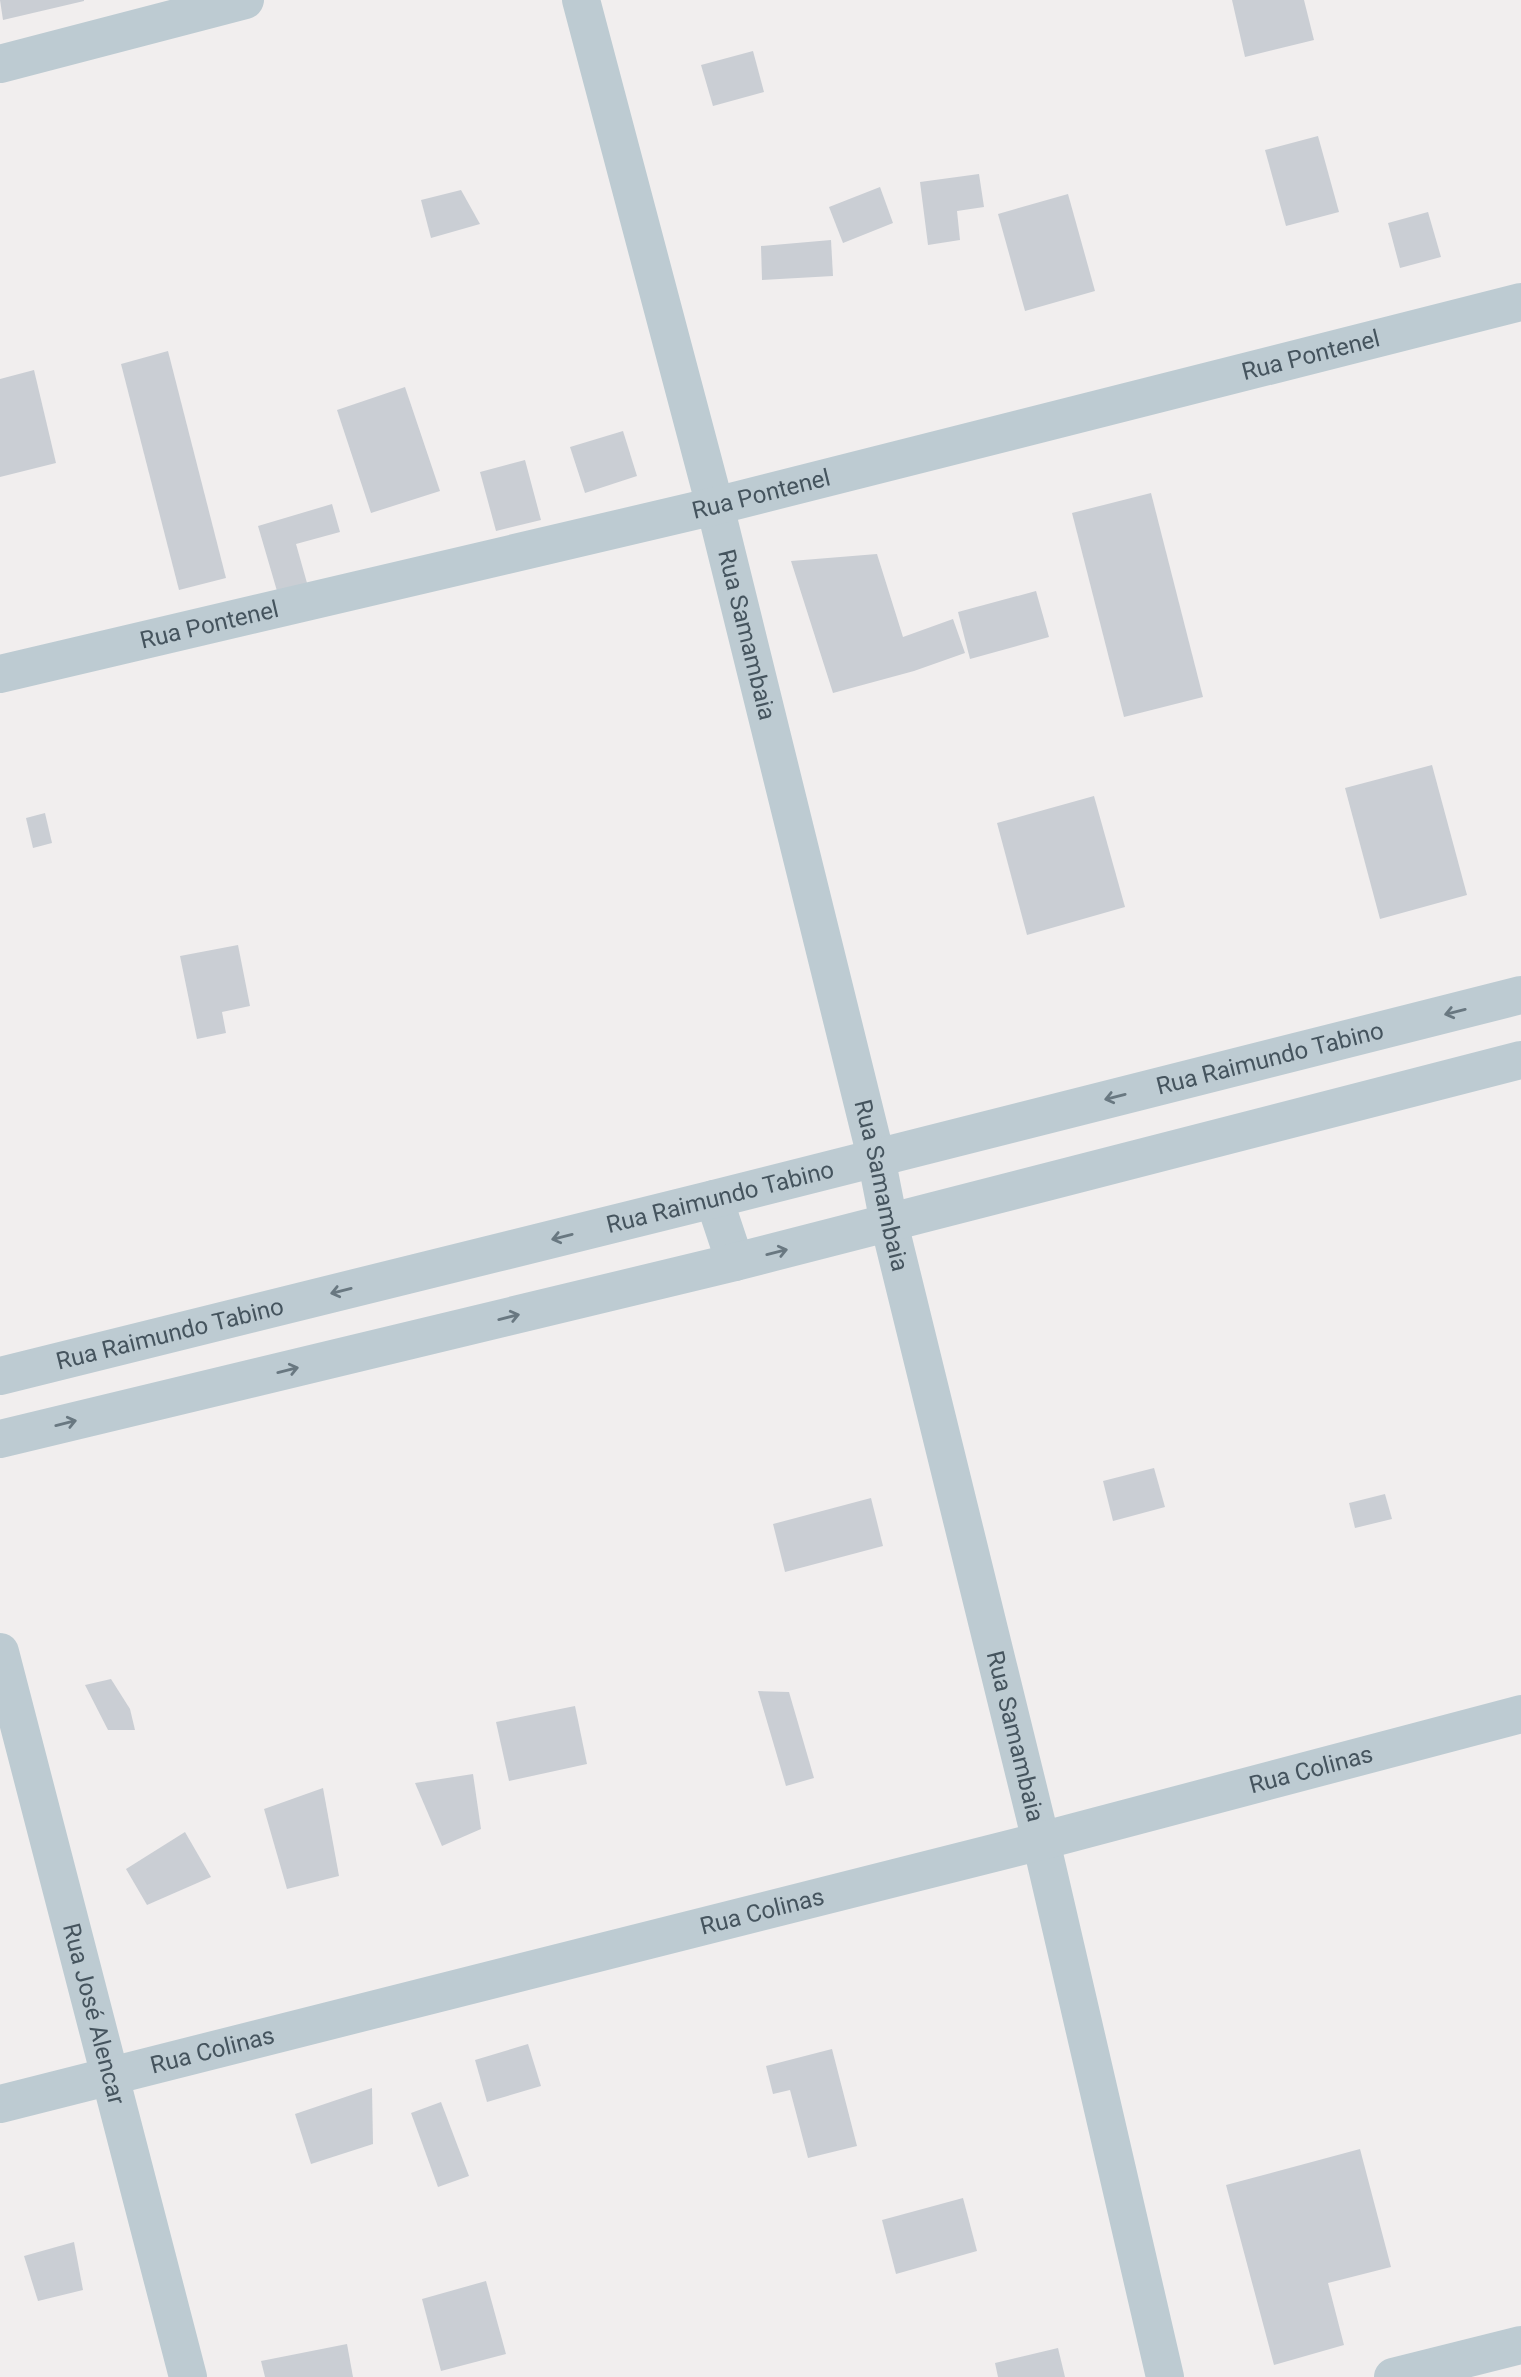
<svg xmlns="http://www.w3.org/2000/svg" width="1521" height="2377" viewBox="0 0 1521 2377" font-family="Roboto,sans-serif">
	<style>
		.building { fill: #caced4 }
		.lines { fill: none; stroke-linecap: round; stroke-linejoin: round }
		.minor { stroke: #bdcbd2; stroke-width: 38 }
		.oneway { stroke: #697881 }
		.labels { text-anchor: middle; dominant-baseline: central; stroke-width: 6; stroke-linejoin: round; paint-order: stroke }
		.street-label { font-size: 24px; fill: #45545e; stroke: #fff }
	</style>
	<rect width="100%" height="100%" fill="#f1eeee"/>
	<g class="building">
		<path d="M0,0h84v1l-81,19z"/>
		<path d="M1232,0h72l10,40 -69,17z"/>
		<path d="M753,51l11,41 -51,14 -12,-41z"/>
		<path d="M1318,136l21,76 -53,14 -21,-76z"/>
		<path d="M979,174l5,33 -27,4 3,29 -32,5 -8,-63z"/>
		<path d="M880,187l13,36 -50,20 -14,-36z"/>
		<path d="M461,190l19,34 -49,14 -10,-38z"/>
		<path d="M1068,194l27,97 -70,20 -27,-97z"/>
		<path d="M1428,212l13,45 -41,11 -12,-45z"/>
		<path d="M831,240l2,36 -71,4 -1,-34z"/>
		<path d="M168,351l58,227 -47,12 -58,-226z"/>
		<path d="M34,370l22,93 -56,14v-98z"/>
		<path d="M405,387l35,104 -69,22 -34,-103z"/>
		<path d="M623,431l14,45 -52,17 -15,-46z"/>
		<path d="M525,460l16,60 -45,11 -16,-59z"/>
		<path d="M1151,493l52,204 -79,20 -52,-204z"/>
		<path d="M332,504l8,28 -44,12 11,39 -30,8 -19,-65z"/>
		<path d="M877,554l26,83 50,-18 12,34 -51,18 -81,22 -42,-132z"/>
		<path d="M1036,591l13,46 -79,22 -12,-47z"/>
		<path d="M1432,765l35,130 -87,24 -35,-131z"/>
		<path d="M1094,796l31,111 -98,28 -30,-112z"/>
		<path d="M45,813l7,30 -19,5 -7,-30z"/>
		<path d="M238,945l12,61 -28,6 4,21 -29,6 -17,-83z"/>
		<path d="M1154,1468l11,39 -52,14 -10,-40z"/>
		<path d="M1385,1494l7,25 -37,9 -6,-25z"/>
		<path d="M871,1498l12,48 -98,26 -12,-48z"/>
		<path d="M111,1679l19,30 5,21h-27l-23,-45z"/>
		<path d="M758,1691l31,1 25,86 -28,8z"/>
		<path d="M575,1706l12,58 -78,17 -13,-59z"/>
		<path d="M473,1774l8,55 -39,17 -27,-63z"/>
		<path d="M323,1788l16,88 -52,13 -23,-80z"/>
		<path d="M185,1832l26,45 -64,28 -21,-36z"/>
		<path d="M528,2044l13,42 -54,16 -12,-42z"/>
		<path d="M832,2049l25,97 -49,12 -18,-68 -17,4 -7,-28z"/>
		<path d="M372,2088l1,56 -62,20 -16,-50z"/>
		<path d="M441,2102l28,74 -31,11 -27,-74z"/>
		<path d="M1360,2149l31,118 -63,16 16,62 -70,20 -48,-180z"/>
		<path d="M963,2198l14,53 -81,23 -14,-54z"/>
		<path d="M74,2242l9,48 -45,11 -14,-45z"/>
		<path d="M486,2281l20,73 -65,17 -19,-72z"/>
		<path d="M347,2344l6,33h-88l-4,-16z"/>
		<path d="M1058,2348l7,29h-67l-3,-14z"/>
	</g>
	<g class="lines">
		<g class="minor">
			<path id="s1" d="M581,0l134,506 161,651 13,66 152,618 124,536"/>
			<path d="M0,64l245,-64"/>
			<path id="s2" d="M0,674l715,-168 806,-204"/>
			<path d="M714,1199l21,63"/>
			<path id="s3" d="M0,1376l714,-177 807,-204"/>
			<path d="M0,1439l735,-177 786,-202"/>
			<path id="s4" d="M0,1652l188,725"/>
			<path id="s5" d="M0,2104l1041,-263 480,-127"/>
			<path d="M1393,2377l128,-32"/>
		</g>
	</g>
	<defs><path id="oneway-shaft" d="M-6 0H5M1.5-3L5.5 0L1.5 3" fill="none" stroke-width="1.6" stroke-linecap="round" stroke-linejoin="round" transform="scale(1.75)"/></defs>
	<g class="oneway">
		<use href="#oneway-shaft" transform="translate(1455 1012) rotate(166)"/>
		<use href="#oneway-shaft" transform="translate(1115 1097) rotate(166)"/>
		<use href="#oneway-shaft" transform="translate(562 1237) rotate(166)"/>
		<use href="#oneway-shaft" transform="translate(777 1252) rotate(-14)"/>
		<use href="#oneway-shaft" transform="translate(341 1291) rotate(166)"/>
		<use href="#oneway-shaft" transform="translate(509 1317) rotate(-14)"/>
		<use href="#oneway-shaft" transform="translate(288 1370) rotate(-14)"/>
		<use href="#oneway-shaft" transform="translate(66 1423) rotate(-14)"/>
	</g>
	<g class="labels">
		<g class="street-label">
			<text stroke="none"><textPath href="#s2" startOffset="1349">Rua Pontenel</textPath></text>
			<text stroke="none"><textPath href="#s2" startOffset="782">Rua Pontenel</textPath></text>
			<text stroke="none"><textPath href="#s2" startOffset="215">Rua Pontenel</textPath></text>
			<text stroke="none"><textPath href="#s1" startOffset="656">Rua Samambaia</textPath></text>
			<text stroke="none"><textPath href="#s3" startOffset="1309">Rua Raimundo Tabino</textPath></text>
			<text stroke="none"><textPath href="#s1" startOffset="1223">Rua Samambaia</textPath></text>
			<text stroke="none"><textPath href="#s3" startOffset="742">Rua Raimundo Tabino</textPath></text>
			<text stroke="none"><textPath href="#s3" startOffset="175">Rua Raimundo Tabino</textPath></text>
			<text stroke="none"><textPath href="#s1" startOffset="1790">Rua Samambaia</textPath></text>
			<text stroke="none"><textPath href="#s5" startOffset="1353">Rua Colinas</textPath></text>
			<text stroke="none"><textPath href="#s5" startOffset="786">Rua Colinas</textPath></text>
			<text stroke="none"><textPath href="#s4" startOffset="374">Rua José Alencar</textPath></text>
			<text stroke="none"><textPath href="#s5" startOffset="219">Rua Colinas</textPath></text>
		</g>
	</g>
</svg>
